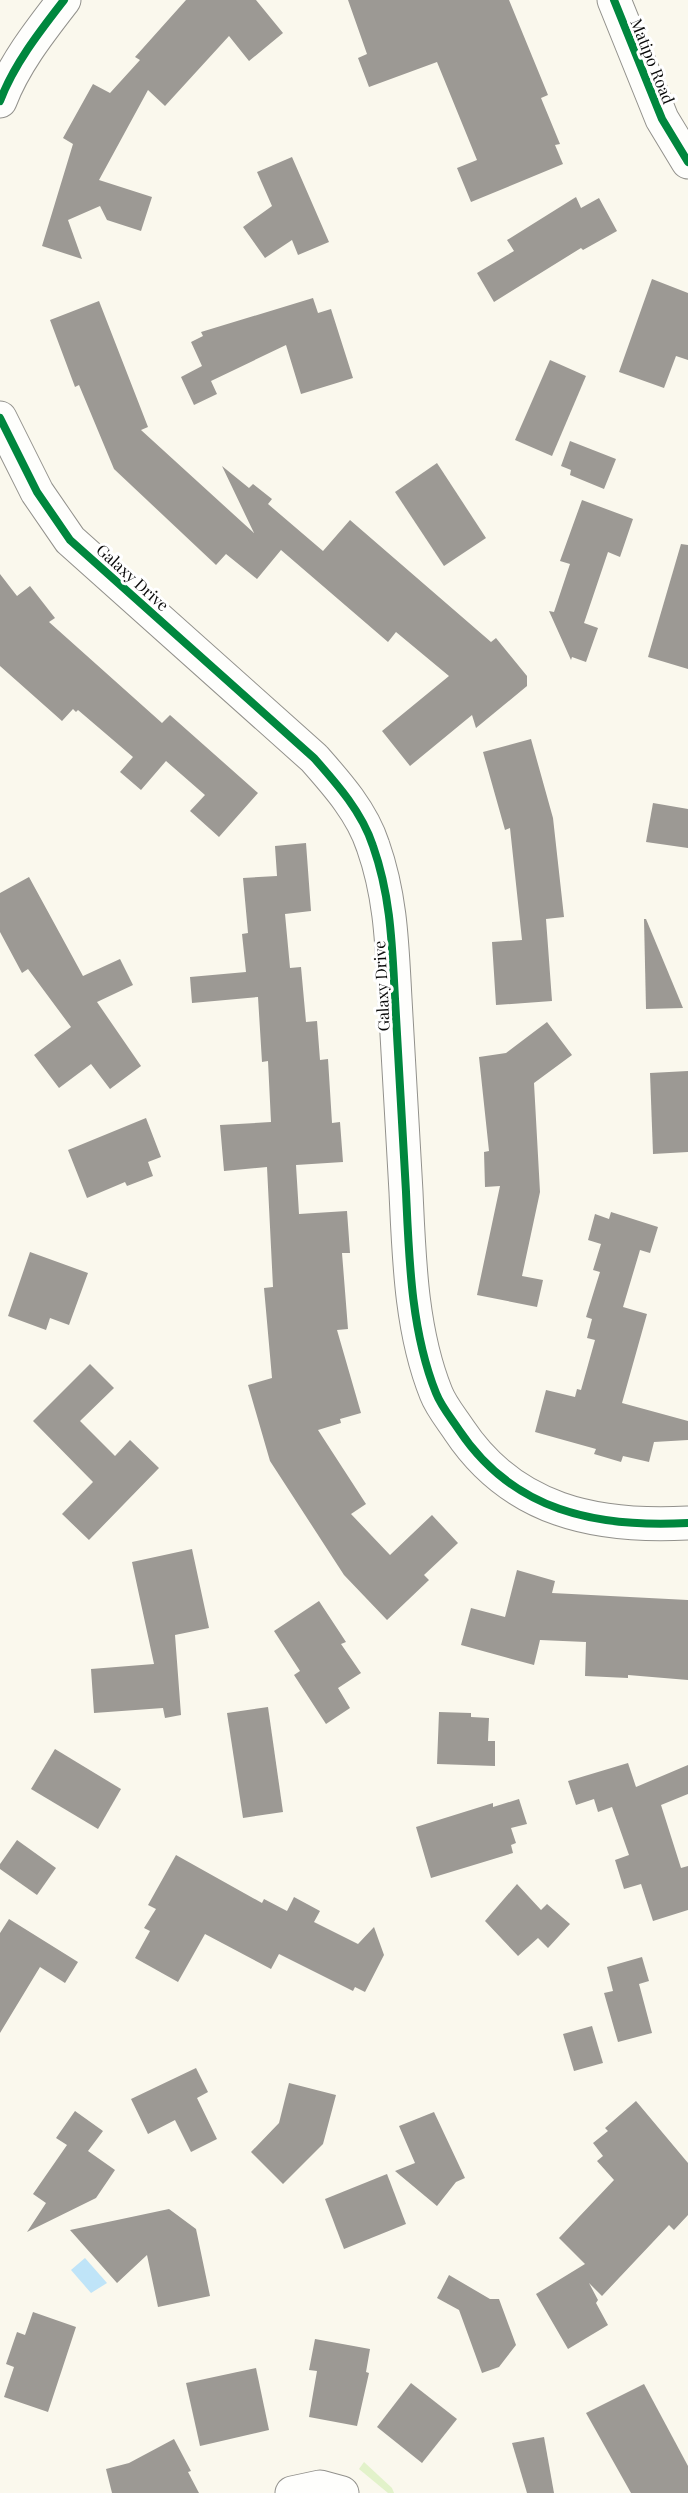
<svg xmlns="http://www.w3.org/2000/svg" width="688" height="2493" viewBox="0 0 688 2493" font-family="'Playfair Display',serif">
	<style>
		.green { fill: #e2f2ca }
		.water { fill: #bfe4f8 }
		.building { fill: #9c9994 }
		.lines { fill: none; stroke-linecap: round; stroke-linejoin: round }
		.street-casing { stroke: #92918c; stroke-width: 35 }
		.street { stroke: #fefefc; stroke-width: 33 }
		.cycleway-casing { stroke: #fff; stroke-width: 11 }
		.cycleway { stroke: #00873e; stroke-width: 8 }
		.labels { text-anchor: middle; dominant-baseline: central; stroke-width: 6; stroke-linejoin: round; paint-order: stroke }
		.street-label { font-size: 16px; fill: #0a0a0a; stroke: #fff }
	</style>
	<rect width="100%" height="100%" fill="#faf8ed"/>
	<path class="green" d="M364,2462l28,26 2,5h-6l-29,-24z"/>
	<path class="water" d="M85,2258l22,25 -16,10 -20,-23z"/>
	<g class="building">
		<path d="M186,0h70l27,33 -34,28 -20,-25 -64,70 -17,-16 -49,90 53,17 -11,34 -34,-11 -7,-14 -32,14 14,39 -40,-13 31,-102 -10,-6 30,-54 17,9 30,-33 -5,-3z"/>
		<path d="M348,0h161l39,95 -7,3 19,46 -5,1 8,19 -92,38 -14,-34 20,-8 -40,-98 -68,25 -11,-29 9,-4z"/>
		<path d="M292,157l37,85 -31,13 -6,-15 -27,18 -22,-31 29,-21 -15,-34z"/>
		<path d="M576,197l5,11 18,-10 18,33 -34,19 -2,-2 -87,54 -17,-29 37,-22 -7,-11z"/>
		<path d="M652,279l36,14v67l-12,-4 -12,32 -45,-16z"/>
		<path d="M313,298l5,15 13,-4 22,69 -52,16 -15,-49 -75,36 6,13 -23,11 -13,-28 21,-11 -11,-24 12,-6 -2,-4z"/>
		<path d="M99,301l49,126 -7,3 113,103 -32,-67 27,22 4,-4 19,15 -4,5 55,47 27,-31 141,122 5,-4 31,38v10l-51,42 -4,-13 -62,51 -28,-35 67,-55 -53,-44 -8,10 -107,-92 -24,29 -31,-25 -10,11 -102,-96 -35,-84 -4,2 -25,-67z"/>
		<path d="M550,360l36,16 -34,80 -37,-16z"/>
		<path d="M570,441l46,18 -12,30 -34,-14 1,-5 -10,-4z"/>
		<path d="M437,463l49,75 -42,28 -49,-74z"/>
		<path d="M582,500l51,19 -13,38 -12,-5 -24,71 14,5 -12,34 -14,-5 -1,3 -22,-49 5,1 16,-48 -10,-3z"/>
		<path d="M681,544l7,1v124l-40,-12z"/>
		<path d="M0,574l17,22 13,-10 25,32 -6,4 113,101 8,-8 88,78 -39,44 -29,-26 15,-16 -39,-34 -25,29 -21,-18 13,-15 -55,-47 -2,2 -3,-3 -11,12 -62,-55z"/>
		<path d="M531,739l22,79 11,99 -18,2 6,82 -56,4 -4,-63 30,-2 -12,-112 -5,2 -22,-78z"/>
		<path d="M653,803l35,6v39l-42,-6z"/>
		<path d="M306,843l5,68 -26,3 5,54 11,-1 5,55 11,-1 3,39 8,-1 4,64 8,-1 3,40 -47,3 3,49 48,-3 3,42h-8l6,76 -11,1 24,83 -21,6 1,4 -23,7 48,74 -15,10 39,41 42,-40 26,28 -34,32 5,5 -42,40 -43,-45 -74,-114 -22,-76 24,-7 -8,-90 9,-1 -6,-120 -43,4 -4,-46 51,-3 -3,-61 -6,1 -4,-65 -66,6 -2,-26 56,-5 -4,-38 6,-1 -5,-55 34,-2 -2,-30z"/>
		<path d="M29,877l54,99 37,-17 13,26 -36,17 44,64 -31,23 -19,-25 -32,24 -25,-33 37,-28 -43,-58 -6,4 -22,-41v-39z"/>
		<path d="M644,919h2l37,89 -37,1z"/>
		<path d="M547,1022l25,33 -38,28 6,109 -18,84 21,4 -6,27 -60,-12 23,-109 -15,1 -1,-35 5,-1 -10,-94 27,-4z"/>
		<path d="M688,1071v81l-35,2 -3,-81z"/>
		<path d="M146,1118l15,39 -13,5 5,14 -26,10 -2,-4 -38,16 -19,-48z"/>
		<path d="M611,1212l47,15 -8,26 -10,-3 -17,57 24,7 -25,89 66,18v19l-34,2 -5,20 -26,-6 -2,6 -27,-8 2,-5 -61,-17 11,-42 29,7 2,-8 4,1 14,-50 -8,-2 5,-19 -6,-2 14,-45 -7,-2 8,-26 -13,-4 7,-26 14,5z"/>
		<path d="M30,1252l58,21 -19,52 -19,-7 -4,12 -38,-14z"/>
		<path d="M90,1364l24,24 -34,33 35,35 15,-16 29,28 -70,72 -27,-26 31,-32 -60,-61z"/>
		<path d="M192,1549l17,79 -34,7 6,80 -16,3 -2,-10 -69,5 -3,-44 63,-5 -22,-102z"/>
		<path d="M517,1570l38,11 -3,12 136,7v80l-60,-5v3l-43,-2 1,-34 -46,-2 -6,25 -73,-20 10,-37 34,9z"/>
		<path d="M319,1601l27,41 -5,2 20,29 -23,15 12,20 -24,16 -32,-49 6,-4 -26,-40z"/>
		<path d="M268,1707l15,105 -40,6 -16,-105z"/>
		<path d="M439,1712l32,1v4l18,1 -1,23h7v25l-58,-2z"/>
		<path d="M55,1749l66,40 -23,40 -67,-40z"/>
		<path d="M628,1763l8,24 52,-22v29l-27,11 20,63 7,-2v44l-35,11 -12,-37 -17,5 -9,-29 14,-5 -17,-48 -14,5 -4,-13 -18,6 -8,-24z"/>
		<path d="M519,1799l8,25 -16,4 5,15 -5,2 2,8 -82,25 -15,-51 77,-24v4z"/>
		<path d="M17,1840l39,28 -19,27 -37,-26v-5z"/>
		<path d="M176,1855l86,48 2,-4 23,12 7,-14 26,14 -6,11 44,22 16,-17 10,28 -19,37 -10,-5 -2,4 -74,-37 -8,15 -66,-35 -27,48 -43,-24 15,-27 -6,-3 12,-19 -8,-4z"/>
		<path d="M517,1884l24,26 6,-6 23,20 -22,24 -10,-10 -20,18 -33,-35z"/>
		<path d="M9,1919l69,43 -13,21 -25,-16 -40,66v-100z"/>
		<path d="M642,1957l7,24 -10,3 13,49 -34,9 -14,-49 9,-2 -6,-24z"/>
		<path d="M592,2026l11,37 -29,8 -11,-37z"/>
		<path d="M196,2068l12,24 -11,6 20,41 -26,13 -16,-32 -27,14 -17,-35z"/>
		<path d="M289,2083l47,12 -13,49 -40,40 -32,-32 28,-29z"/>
		<path d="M636,2101l52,62v52l-14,15 -5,-5 -67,71 -13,-13 9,17 -2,3 12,22 -40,24 -32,-55 49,-30 -26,-26 55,-58 -17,-19 6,-5 -10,-13 15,-12 -3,-3z"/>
		<path d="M75,2111l28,20 -15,20 27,19 -19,28 -69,34 19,-29 -13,-9 34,-49 -11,-7z"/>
		<path d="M434,2112l31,66 -9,4 -19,24 -42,-35 20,-8 -16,-37z"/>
		<path d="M387,2174l19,50 -62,25 -19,-50z"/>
		<path d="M169,2209l27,20 14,67 -52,11 -11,-52 -30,28 -47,-53z"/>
		<path d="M449,2275l41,24h9l17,46 -17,22 -17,6 -23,-63 -22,-12z"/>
		<path d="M33,2312l43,15 -28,85 -44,-15 10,-30 -8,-3 11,-32 8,3z"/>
		<path d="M315,2339l55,10 -4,23 3,1 -12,53 -48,-9 8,-46 -8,-1z"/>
		<path d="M256,2368l13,62 -69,16 -14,-63z"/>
		<path d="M411,2383l46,36 -35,44 -45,-36z"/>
		<path d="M644,2384l44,82v27h-57l-45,-80z"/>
		<path d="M544,2437l10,56h-27l-15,-50z"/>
		<path d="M174,2439l17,32 -3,1 11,21h-87l-6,-24 23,-6z"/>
	</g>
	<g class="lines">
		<defs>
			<g id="street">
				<path d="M614,0l48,119 26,43"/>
				<path d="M0,101c14,-37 40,-70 64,-101"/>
				<path d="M0,418l37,74 33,48 244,218c23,26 48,54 59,88 18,51 19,99 22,153 4,64 7,129 11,193 3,66 5,139 30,201 5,13 15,25 23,37 54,81 137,98 229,93"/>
				<path d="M292,2493l28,-6 22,6"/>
			</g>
		</defs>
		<use href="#street" class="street-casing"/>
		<use href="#street" class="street"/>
		<defs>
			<g id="cycleway">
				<path d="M614,0l48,119 26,43"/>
				<path d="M0,101c14,-37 40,-70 64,-101"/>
				<path d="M0,418l37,74 33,48 244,218c23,26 48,54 59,88 18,51 19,99 22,153 4,64 7,129 11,193 3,66 5,139 30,201 5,13 15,25 23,37 54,81 137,98 229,93"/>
			</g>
		</defs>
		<use href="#cycleway" class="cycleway-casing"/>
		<use href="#cycleway" class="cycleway"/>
	</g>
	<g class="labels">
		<g class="street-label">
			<text transform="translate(653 61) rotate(68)">Matipo Road</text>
			<text transform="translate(133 577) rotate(42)">Galaxy Drive</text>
			<text transform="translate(381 986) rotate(-93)">Galaxy Drive</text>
		</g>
	</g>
</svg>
